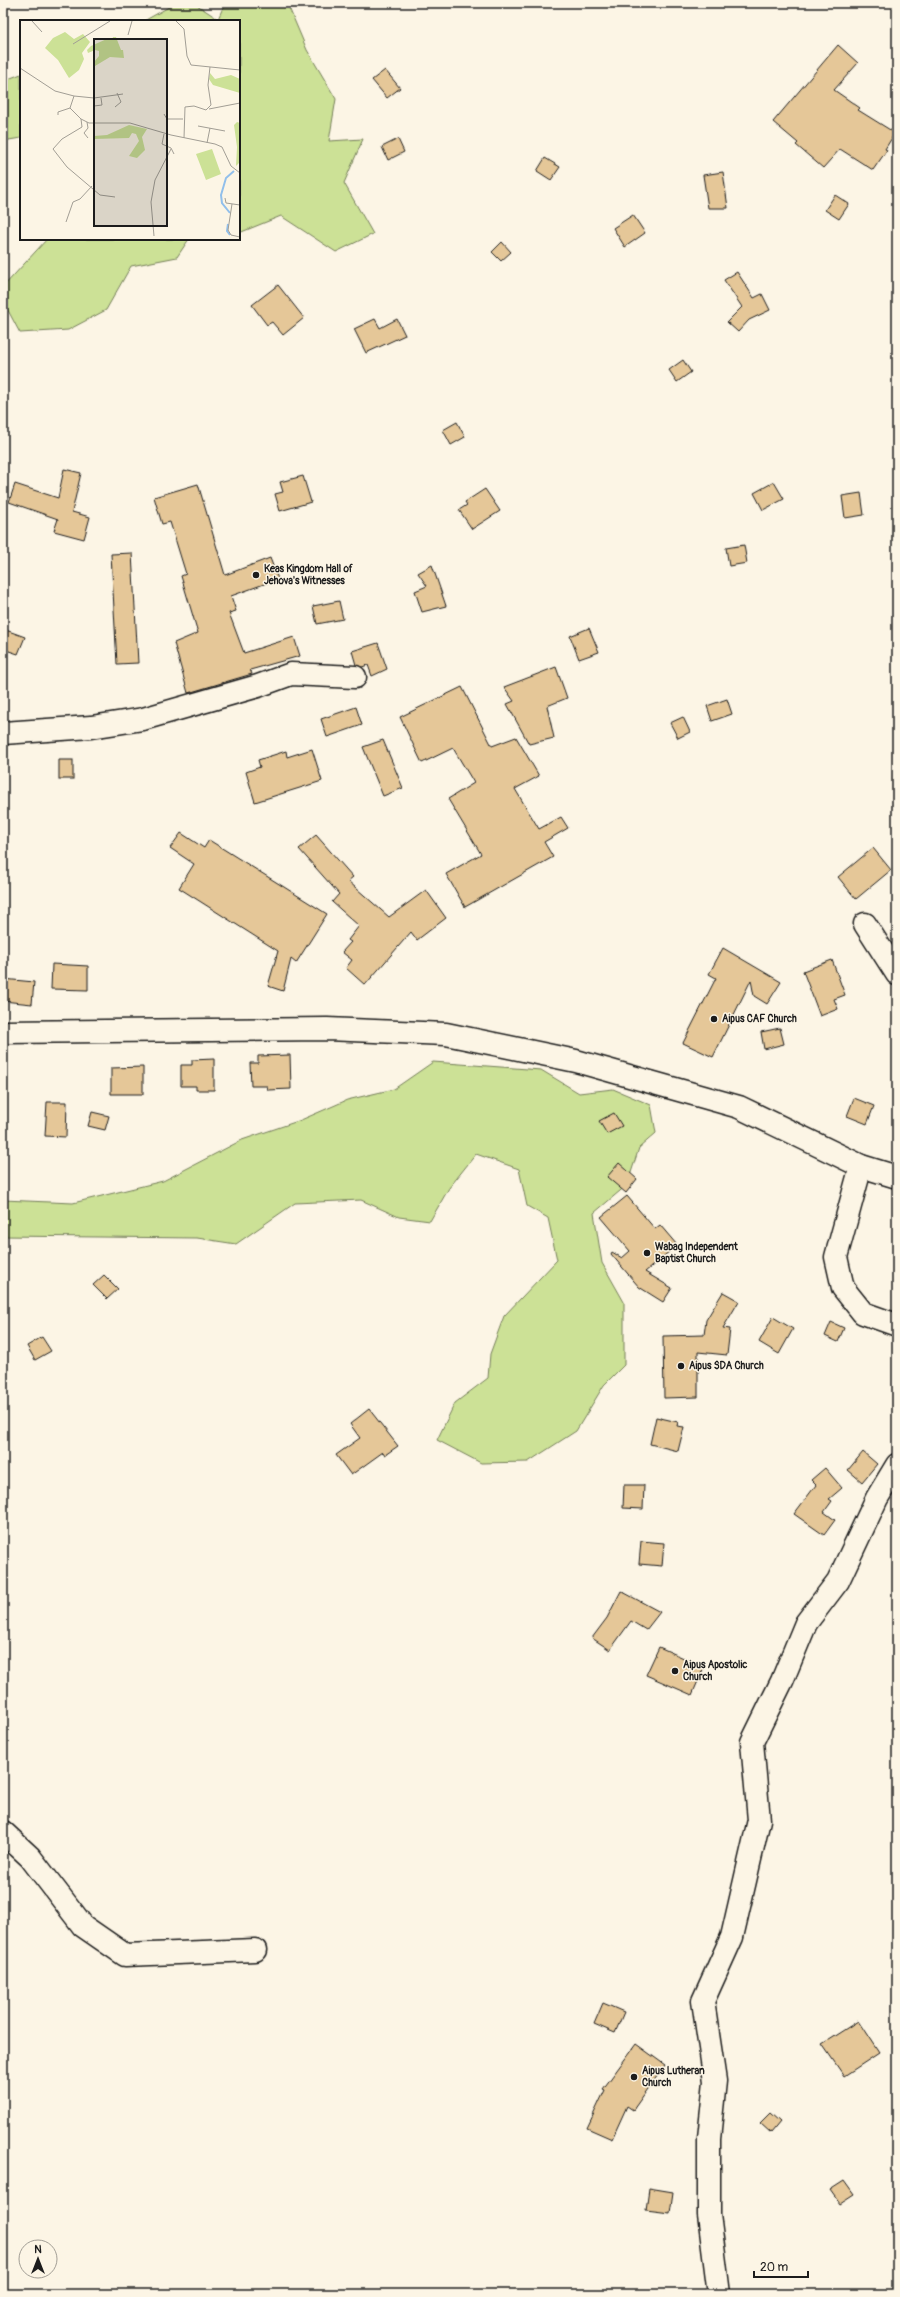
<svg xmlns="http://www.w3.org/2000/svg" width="900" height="2297" viewBox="0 0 900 2297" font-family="Pangolin,sans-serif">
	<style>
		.green { fill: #cce196; stroke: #747e59 }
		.building { fill: #e5c798; stroke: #1c1c1c }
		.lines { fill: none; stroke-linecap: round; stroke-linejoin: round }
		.minor-casing { stroke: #1c1c1c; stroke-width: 25 }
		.minor { stroke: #fcf5e5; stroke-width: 22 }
		.poi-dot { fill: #1c1c1c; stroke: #fcf5e5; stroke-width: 1.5 }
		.labels { text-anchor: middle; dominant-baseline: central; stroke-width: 3; stroke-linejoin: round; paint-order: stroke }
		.poi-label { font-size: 10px; font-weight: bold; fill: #1c1c1c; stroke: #fcf5e5; text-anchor: start }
		.inset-river { fill: none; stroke: #91bfeb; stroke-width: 2 }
		.inset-road { fill: none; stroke: #a29e95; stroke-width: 1 }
		.view { fill: #1c1c1c; fill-opacity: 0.15; stroke: #1c1c1c; stroke-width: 2 }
		.inset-edge { fill: none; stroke: #1c1c1c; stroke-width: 2 }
	</style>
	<rect width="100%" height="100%" fill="#fcf5e5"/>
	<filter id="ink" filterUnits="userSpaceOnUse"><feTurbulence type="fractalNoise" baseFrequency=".025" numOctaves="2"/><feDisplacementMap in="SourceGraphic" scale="8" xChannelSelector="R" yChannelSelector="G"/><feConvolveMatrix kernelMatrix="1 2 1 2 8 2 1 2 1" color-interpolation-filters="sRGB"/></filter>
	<g filter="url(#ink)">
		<g class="green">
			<path d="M176,3h18l24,16 7,-16h62l20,47 29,49 -7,42 34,-2 -19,44 29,51 -37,18 -55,-36 -42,17v-212h-95z"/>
			<path d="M21,74v64l-18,3v-60z"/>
			<path d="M47,239h142l-12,18 -46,9 -25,44 -38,20 -48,3 -17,-32v-14z"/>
			<path d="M433,1062l108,8 38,23 34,-4 38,16 5,28 -17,15 -12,37 -33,28 8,50 22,39v63l-20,20 -28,46 -48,31 -47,1 -44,-23 18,-37 33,-25 2,-24 14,-38 53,-56 -9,-42 -21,-12 -8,-37 -43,-15 -27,34 -19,33 -31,-4 -38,-17 -66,3 -59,41 -39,-6 -194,-2v-36l70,3 90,-22 79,-41 59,-20 46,-20 47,-11z"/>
		</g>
		<g class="building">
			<path d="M838,45l20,18 -24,27 26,18 -2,2 37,23 -10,16 2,1 -14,20 -33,-21 -17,19 -27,-23 2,-2 -25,-21z"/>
			<path d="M385,70l15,18 -13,10 -15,-18z"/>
			<path d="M398,139l6,13 -16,8 -6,-13z"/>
			<path d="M545,158l15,9 -9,13 -14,-9z"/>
			<path d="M723,172l5,36h-20l-5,-33z"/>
			<path d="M835,195l14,9 -10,15 -14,-9z"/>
			<path d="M633,215l12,18 -20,14 -12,-19z"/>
			<path d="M502,242l9,10 -10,9 -9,-9z"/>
			<path d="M737,272l17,26 8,-4 8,16 -21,10 -11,12 -11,-10 15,-15 -18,-27z"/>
			<path d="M278,285l26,33 -21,17 -11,-13 -5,3 -15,-20z"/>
			<path d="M375,319l5,9 17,-9 8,16 -39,18 -12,-24z"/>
			<path d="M683,360l8,12 -14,10 -8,-12z"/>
			<path d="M457,422l8,15 -14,8 -8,-15z"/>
			<path d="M64,469l17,4 -9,39 18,5 -6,22 -30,-8 4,-12 -49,-17 6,-18 43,14z"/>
			<path d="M303,476l8,26 -31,9 -5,-17 8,-2 -3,-10z"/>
			<path d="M774,482l10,17 -21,11 -9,-17z"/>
			<path d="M198,484l27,91 45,-17 8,21 -47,17 5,15 -7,2 15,40 50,-16 6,19 -50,14 2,4 -64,19 -14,-50 24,-10 -17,-57 5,-2 -16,-52 -8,2 -8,-27z"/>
			<path d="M485,489l15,22 -28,18 -13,-19 8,-5 -2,-3z"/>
			<path d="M861,493l3,22 -19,3 -3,-22z"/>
			<path d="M744,545l3,18 -18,3 -3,-18z"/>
			<path d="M132,553l6,110 -21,1 -6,-110z"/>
			<path d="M432,565l14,41 -24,6 -7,-21 12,-5 -9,-13z"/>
			<path d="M339,601l4,18 -26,5 -4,-18z"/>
			<path d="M589,628l10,24 -20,7 -9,-23z"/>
			<path d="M3,629l22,8 -7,17 -15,-5z"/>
			<path d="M378,643l9,26 -15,7 -4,-11 -6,2 -6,-2 -4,-14z"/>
			<path d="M556,667l11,31 -20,8 7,32 -25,6 -22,-40 7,-3 -10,-14z"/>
			<path d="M462,687l30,59 24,-9 23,39 -24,13 24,40 22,-12 7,11 -24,14 9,15 -88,50 -19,-33 35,-20 -33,-55 26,-16 -21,-35 -31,15 -22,-46z"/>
			<path d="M727,699l5,15 -20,7 -5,-15z"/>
			<path d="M356,707l6,18 -35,12 -6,-18z"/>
			<path d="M683,717l7,15 -12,6 -8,-15z"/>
			<path d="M383,740l20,48 -20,8 -20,-49z"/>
			<path d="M312,749l10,32 -67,21 -9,-30 14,-5 -2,-7 28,-9 1,6z"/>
			<rect x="59" y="760" width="14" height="19"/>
			<path d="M181,833l23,15 5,-8 118,74 -31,49 -5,-4 -8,32 -15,-5 10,-35 -99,-63 15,-24 -24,-16z"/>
			<path d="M316,835l37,42 -5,4 41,36 37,-27 20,28 -29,22 -6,-8 -46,53 -19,-17 6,-8 -10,-8 9,-10 -3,-2 11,-14 -27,-24 7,-8 -40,-45z"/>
			<path d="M873,848l18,22 -35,29 -18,-22z"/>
			<path d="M723,948l58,34 -14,22 -13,-8 -3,-16 -38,77 -30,-14 33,-65 -7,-4z"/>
			<path d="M832,960l13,35 -11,4 4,10 -18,7 -17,-45z"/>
			<path d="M52,964l36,2v24l-37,-1z"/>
			<path d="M3,979l31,3 -2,22 -29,-3z"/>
			<path d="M780,1028l4,16 -20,5 -3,-17z"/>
			<path d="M290,1055l1,34 -23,1 -1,-4h-16l-1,-23h8v-7z"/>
			<path d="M214,1059v31h-18v-4h-15v-21h11v-5z"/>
			<path d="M143,1067v27h-32v-26z"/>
			<path d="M854,1098l20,8 -7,18 -20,-8z"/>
			<path d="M47,1102h20l-1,35 -21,-1z"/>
			<path d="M92,1112l17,4 -4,14 -17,-4z"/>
			<path d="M614,1113l8,13 -15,8 -8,-13z"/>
			<path d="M619,1163l18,16 -11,14 -19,-16z"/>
			<path d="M627,1196l28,33 5,-4 17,20 -32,27 27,16 -9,14 -24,-15 -28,-33 1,-2 10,6 8,-7 -29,-34z"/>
			<path d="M104,1275l14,14 -11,10 -14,-14z"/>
			<path d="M723,1292l16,9 -16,27 7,1 -3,26 -29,-3v45l-34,1 -1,-62 41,-1 2,-15z"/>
			<path d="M773,1317l20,12 -14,25 -20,-12z"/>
			<path d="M831,1322l13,6 -6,14 -13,-6z"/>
			<path d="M42,1337l9,14 -16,9 -8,-14z"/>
			<path d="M369,1409l29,37 -13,9 -2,-3 -32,23 -15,-20 24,-17 -10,-14z"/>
			<path d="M656,1417l22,5 -1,4 7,1 -6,24 -28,-7z"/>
			<path d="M863,1452l14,12 -15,18 -14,-12z"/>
			<path d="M825,1468l17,20 -13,11 3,2 -8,11 11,8 -11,15 -30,-21 22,-29 -5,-5z"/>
			<path d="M624,1485h20l-1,24 -20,-1z"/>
			<path d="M641,1541l23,2 -2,23 -23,-2z"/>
			<path d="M621,1591l39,21 -14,18 -15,-9 -21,29 -18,-12 15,-20z"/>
			<path d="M659,1647l45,20 -12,28 -46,-20z"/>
			<path d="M603,2003l21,9 -9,21 -21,-9z"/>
			<path d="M858,2021l21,32 -35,23 -22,-32z"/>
			<path d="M636,2044l29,21 -32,45 -6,-4 -15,33 -25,-11 18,-38 -2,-1z"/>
			<path d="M770,2113l10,9 -9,11 -11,-10z"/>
			<path d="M844,2181l10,14 -14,9 -10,-14z"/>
			<path d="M649,2188l24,4 -3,21 -24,-3z"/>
		</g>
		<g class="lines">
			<defs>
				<g id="minor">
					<path d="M3,733l88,-6 52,-8 115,-33 33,-12 64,3"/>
					<path d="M865,924l32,50"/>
					<path d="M3,1032l324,-3 119,5 130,27 163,46 122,59 36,11"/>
					<path d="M861,1166l-25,91 7,31 20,25 34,12"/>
					<path d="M3,1832l27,25 53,69 42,29 130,-5"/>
					<path d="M719,2294l-10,-79v-77l6,-57 -12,-80 29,-64 27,-117 -7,-78 30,-61 24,-58 32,-42 39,-83 20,-33"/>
				</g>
			</defs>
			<use href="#minor" class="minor-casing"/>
			<use href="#minor" class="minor"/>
		</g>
	</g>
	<g class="poi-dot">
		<circle cx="256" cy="575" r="4"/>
		<circle cx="714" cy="1019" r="4"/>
		<circle cx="647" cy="1253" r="4"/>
		<circle cx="681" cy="1366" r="4"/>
		<circle cx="675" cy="1671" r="4"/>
		<circle cx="634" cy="2077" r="4"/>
	</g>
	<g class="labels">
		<g class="poi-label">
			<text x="264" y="569">Keas Kingdom Hall of<tspan x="264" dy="12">Jehova's Witnesses</tspan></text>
			<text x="722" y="1019">Aipus CAF Church</text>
			<text x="655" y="1247">Wabag Independent<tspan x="655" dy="12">Baptist Church</tspan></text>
			<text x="689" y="1366">Aipus SDA Church</text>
			<text x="683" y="1665">Aipus Apostolic<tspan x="683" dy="12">Church</tspan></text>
			<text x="642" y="2071">Aipus Lutheran<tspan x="642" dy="12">Church</tspan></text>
		</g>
	</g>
	<g transform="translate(20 20)">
		<rect width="220" height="220" fill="#fcf5e5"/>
		<path d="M45,12l9,7 9,-5 7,8 -8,11 2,6 -5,11 -10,8 -11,-18 -13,-12 8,-10zM93,17h3l5,13h2l1,8 -14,-1 -15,9 -1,-4 5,-6v-5l-4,-1 -7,3 -1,-3 4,-4 18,-8 3,2zM190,53l5,6 16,-4 9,4v14l-27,-8 -4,-6zM217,102l3,1v39l-4,4 1,-19 -3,-22zM109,105l18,4 -5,8 3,13 -8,8 -8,-2 10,-15 -3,-7 -4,-1 -3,5 -36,1 1,-3 13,-1zM192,129l9,25 -15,6 -10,-26z" fill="#cce196"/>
		<path class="inset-river" d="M210,193l-8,-10 -1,-8 5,-17 8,-7M208,204l-1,7 3,4"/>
		<path class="inset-road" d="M12,1l10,11M156,1l8,8 3,27 4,9 49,5M108,15l4,-14M53,24l37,-23M0,48l35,23 19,5 20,2 29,-4M54,76l-4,12 11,11 8,4h41l41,12 44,9 7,3 9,19 9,7M74,86l8,-1 -1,-7M95,87l6,-5 -4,-9M189,89l31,-6M144,94l3,5h16M38,95v-3l12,-4M61,99l1,8 -20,12 -9,10 14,18 33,28 15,2M67,102l1,6 -4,5 4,5M178,106l27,5M144,114l-2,10 9,4 3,6M164,118l1,-31 9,-1 12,4 5,-5 -3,-20 2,-18M187,123l3,-15M205,178l1,5 14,2M212,184l-4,26 3,5 9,2M46,202l7,-20 7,-3 12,-13M134,216l-3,-34 4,-22 16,-31"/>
		<path class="view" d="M74,19h73v187h-73z"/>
		<rect width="220" height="220" class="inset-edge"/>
	</g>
	<rect width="900" height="2297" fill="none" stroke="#fcf5e5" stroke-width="16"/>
	<rect x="8" y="8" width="884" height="2281" fill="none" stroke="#1c1c1c" stroke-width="1.5" filter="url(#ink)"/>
	<g transform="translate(38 2259)"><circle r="19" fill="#fcf5e5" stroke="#a29e95"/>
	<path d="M0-3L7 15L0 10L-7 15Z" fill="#1c1c1c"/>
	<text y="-6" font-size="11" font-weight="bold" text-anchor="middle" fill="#1c1c1c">N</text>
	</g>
	<path d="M754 2271v6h54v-6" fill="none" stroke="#1c1c1c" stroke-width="2"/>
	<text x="760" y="2271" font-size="12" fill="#1c1c1c" stroke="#fcf5e5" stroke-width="3" paint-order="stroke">20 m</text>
</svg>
